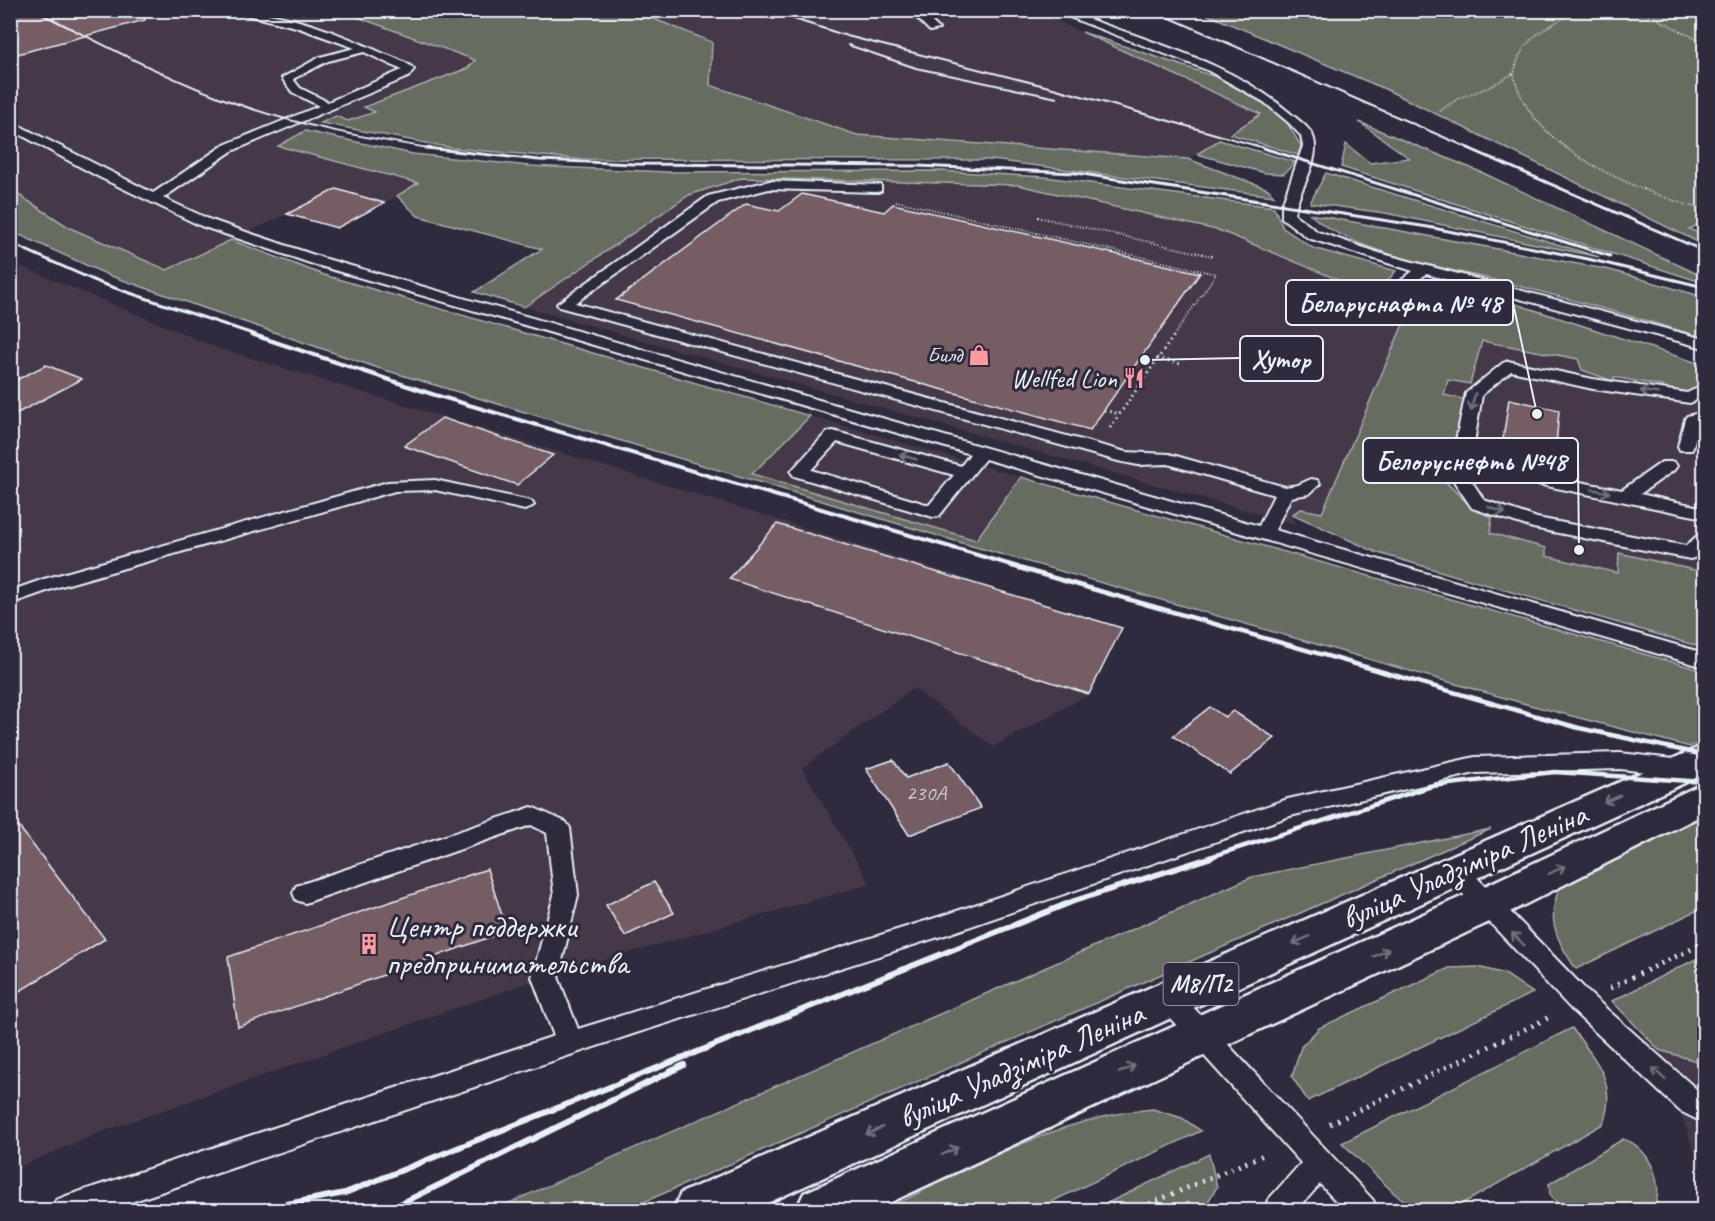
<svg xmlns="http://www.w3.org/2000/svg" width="1715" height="1221" viewBox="0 0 1715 1221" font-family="Caveat,sans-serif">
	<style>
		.built { fill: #443949 }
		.green { fill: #666c5f; stroke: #a7aeac; stroke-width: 1.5 }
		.building { fill: #745d64; stroke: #e8f1f8; stroke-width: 1.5 }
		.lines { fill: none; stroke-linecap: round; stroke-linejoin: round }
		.lane-casing { stroke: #e8f1f8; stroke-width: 4 }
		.primary-casing { stroke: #e8f1f8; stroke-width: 5 }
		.path-far2 { stroke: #e8f1f8; stroke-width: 2; stroke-dasharray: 1 2; stroke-linecap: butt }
		.path-far1 { stroke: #e8f1f8; stroke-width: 3; stroke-dasharray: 1.5 4; stroke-linecap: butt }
		.path { stroke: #e8f1f8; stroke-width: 5; stroke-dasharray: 2 6; stroke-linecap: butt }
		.lane { fill: #2f2a3d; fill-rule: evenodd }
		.primary { fill: #2f2a3d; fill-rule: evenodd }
		.rail-far4 { stroke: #e8f1f8; stroke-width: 2 }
		.rail-far3 { stroke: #e8f1f8; stroke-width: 3 }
		.rail-far2 { stroke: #e8f1f8; stroke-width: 4 }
		.rail-far1 { stroke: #e8f1f8; stroke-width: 4.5 }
		.rail { stroke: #e8f1f8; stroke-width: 6 }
		.oneway { stroke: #70707e }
		.labels { text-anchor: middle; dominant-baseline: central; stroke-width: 6; stroke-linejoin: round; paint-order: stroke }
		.far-poi-label { font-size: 22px; fill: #e8f1f8; stroke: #2f2a3d; text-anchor: end }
		.number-label { font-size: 22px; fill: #cbccd3 }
		.shield { fill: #2f2a3d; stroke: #b0b5c0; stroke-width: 1.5 }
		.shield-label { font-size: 24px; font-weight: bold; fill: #e8f1f8 }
		.poi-label { font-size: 26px; fill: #e8f1f8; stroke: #2f2a3d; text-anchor: end }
		.near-street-label { font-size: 32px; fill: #e8f1f8; stroke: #2f2a3d }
		.near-poi-label { font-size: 32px; fill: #e8f1f8; stroke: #2f2a3d; text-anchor: start }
		.leader { fill: none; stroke: #e8f1f8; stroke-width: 2 }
		.callout-dot { fill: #e8f1f8; stroke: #2f2a3d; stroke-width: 2 }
		.callout { fill: #2f2a3d; stroke: #e8f1f8; stroke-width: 2 }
		.callout-label { font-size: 27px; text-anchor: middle; font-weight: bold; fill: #e8f1f8 }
	</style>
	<rect width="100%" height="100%" fill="#2f2a3d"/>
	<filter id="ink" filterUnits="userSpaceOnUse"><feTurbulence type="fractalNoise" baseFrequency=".0167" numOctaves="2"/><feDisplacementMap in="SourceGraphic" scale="12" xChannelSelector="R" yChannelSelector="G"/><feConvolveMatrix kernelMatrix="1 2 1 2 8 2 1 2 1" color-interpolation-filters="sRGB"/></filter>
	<g filter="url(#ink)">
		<g class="built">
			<path d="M10,11h331l134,49 -7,8 -103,39 11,4 -28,10 -12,-5 -57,29 140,39 -82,44 -50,-14 -120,56 -97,-42 -59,-38z"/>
			<path d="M634,11h401l227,103 -74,45 -331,-24 -147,-51 1,-42z"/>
			<path d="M741,178l277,7 203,46 144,60 39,31 -82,191 -29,1 1,10 -770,-217 165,-112z"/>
			<path d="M10,262l208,86 549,168 355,112 -33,66 -96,53 -79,-59 -112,80 68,116 -325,93 -441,154 -93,39z"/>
			<path d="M1482,341l96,18 35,18 49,9 4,5 23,3 15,9v166l-10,1 -75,-16 -1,19 -72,-17v-8l-56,-15 2,-15 -23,-13 -22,-22 20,-83 -23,-5 4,-15 22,4z"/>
			<path d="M810,416l211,61 -44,63 -225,-66z"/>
			<path d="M1659,1050l45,13v117z"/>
		</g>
		<g class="green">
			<path d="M341,11h293l78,31 -2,43 147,50 331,24 80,30 6,7 -282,-36 -416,-1 -124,-11 -131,-25 15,-7 12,5 27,-9 -11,-5 104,-39 7,-8z"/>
			<path d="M1199,11h505v211l-15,7 15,6v10l-319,-156z"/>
			<path d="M1082,32l137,46 63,36 19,32 -3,9 -68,-21 31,-20z"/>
			<path d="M1359,122l124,51 221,104v6l-363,-116 5,-23 24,19 39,-5z"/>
			<path d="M305,131l108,23 116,12 138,6 274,-1 104,6 229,30 9,21 30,20 83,23 -13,15 -18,5 -144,-60 -203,-46 -277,-7 -52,17 -165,112 -50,-15 68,-43 -124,-33 -21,-20 21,-13 -140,-37z"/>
			<path d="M1219,140l76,22 -11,12 -19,-1 -68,-19z"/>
			<path d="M1326,173l273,84 -214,-44 -75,-10z"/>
			<path d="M11,190l59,38 97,42 64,-30 93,35 486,141 -58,58 224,66 45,-63 683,194v68l-14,8 -164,-43 -554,-158 -594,-178 -270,-93 -97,-44z"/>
			<path d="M1310,214l300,56 94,27v41c-64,-20 -128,-37 -193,-54 -56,-14 -161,-31 -201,-70z"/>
			<path d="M1445,281l259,84v24l-15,5 -23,-3 -4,-5 -48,-9 -1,4 -31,-11 -4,-11 -96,-18 -12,43 -22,-4 -4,15 23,5 -20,83 22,22 23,13 -2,15 56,15v8l72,17 1,-20 75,17 10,-1v79l-326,-95 -86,-39 9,-5 21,4 82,-191 -13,-12 35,-27z"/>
			<path d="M1704,809v98l-128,62c-24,-34 -33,-60 -7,-96z"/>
			<path d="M1491,829l-865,381h-133l759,-333z"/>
			<path d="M1704,955v108h-1l-44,-13 -47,-49z"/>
			<path d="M1478,967l27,7 28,19 -225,108 -16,-24 9,-30 18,-19 130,-60z"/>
			<path d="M1572,1028c24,34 46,53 31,96l-141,80 -44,6 -23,-16 -53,-51z"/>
			<path d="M1153,1109l29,9 19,13 -167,79h-150c86,-41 171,-93 269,-101z"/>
			<path d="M1623,1139c27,7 43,48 30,71h-90l-13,-15 -1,-11z"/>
			<path d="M1209,1154l8,33 -14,23h-104l6,-6z"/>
		</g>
		<g class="building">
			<path d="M10,10h134l1,10 -135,36z"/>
			<path d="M336,189l48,14 -47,25 -50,-14z"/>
			<path d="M802,194l82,18 9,-8 307,69 -110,157 -474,-130 130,-96 33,7z"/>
			<path d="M46,365l36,14 -72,38v-34z"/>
			<path d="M1509,399l50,11 -4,47 -53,-11z"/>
			<path d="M442,418l111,37 -36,30 -113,-39z"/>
			<path d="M777,524l345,104 -33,66 -360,-115z"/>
			<path d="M1210,707l15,10 8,-6 42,27 -45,36 -57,-38z"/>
			<path d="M893,760l13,18 43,-16 32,46 -72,27 -43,-66z"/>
			<path d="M10,815l95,124 -95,58z"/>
			<path d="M487,869l20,62 -269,96 -10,-70z"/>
			<path d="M654,882l20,31 -49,23 -19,-31z"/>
		</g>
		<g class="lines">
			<defs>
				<g id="lane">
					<path d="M226,10c55,0 106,20 156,43 10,4 24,8 32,16l-6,8 -176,74 -69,47 48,22 112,38 936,268 15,-31 -106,-31 -30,1 -20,-4 -559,-154 -2,-3 151,-108 61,-15 112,4v6l-4,1 -108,-3 -51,13 -143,101 551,149 43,2 116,33 13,-2 13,-6 6,1 3,4 -11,10 -18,3 -16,33 429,123v14l-719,-208 -46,57 -6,1 -139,-41 -3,-4 3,-4 33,-36 6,-1 128,35 9,-12 -657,-190 -112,-38 -102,-49 -89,-48v-8l143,72 71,-48 95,-39 -27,-14 -10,-14 38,-21 35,-9 -59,-21zM364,52l38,18 -74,32 -28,-14 -7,-9 35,-18zM837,442l117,33 -25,30 -118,-35z"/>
					<path d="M909,10h11l19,19 -9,2z"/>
					<path d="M1051,10h15c76,31 160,48 224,103 8,7 21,15 24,26 6,24 -16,52 -20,75l24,18 61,21 325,86v9l-278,-74c-16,13 -40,34 -62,29l-2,-3 2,-3 29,-10 20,-16 -105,-33 -26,-20v-13l21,-59 -2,-10 -12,-13 -25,-21 -57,-32z"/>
					<path d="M1508,361l85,18 94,14 17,-8v11l-14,7 -97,-14 -82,-18 -29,24 -9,54 44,21 105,20 40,-28h12l3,4 -3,4 -34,24 64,14v10l-192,-39 -42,-19 -3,14 17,26 53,18 149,28 12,-11 6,-2v16l-7,8 -7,2 -157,-31 -61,-20 -23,-34 17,-81 37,-30z"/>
					<path d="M1704,412v10l-4,1 -8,27h-12l-2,-4 7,-27 2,-3z"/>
					<path d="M435,480l96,21 3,4 -9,5 -90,-20 -40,1 -337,96 -48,17v-13l34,-12 344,-97z"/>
					<path d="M1620,753l62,7 8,2 3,6 -3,6 -8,2 -62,-7 -145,4 -185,43 -342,118 -312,99 -529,177h-56l5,-10 10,-4 488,-160 -22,-59 22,-82 -7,-62 -16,-8 -226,78 -9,-3 -3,-7 3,-7 236,-79 34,15 4,6 8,67 -20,82 20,52 370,-115 340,-115 187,-42z"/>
					<path d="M1455,861l8,2 127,131 114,102v27l-24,-12 -108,-101 -125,-133 -4,-7 4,-7z"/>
					<path d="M1169,988l9,3 195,209 4,10h-33l-24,-26 -23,26h-33l4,-10 33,-37 -141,-156 -4,-8 4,-8z"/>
				</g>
				<g id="primary">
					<path d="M1704,745v29l-952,436h-79l8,-17z"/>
					<path d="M1704,783v31l-204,103 -626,293h-78l8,-17 666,-300z"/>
				</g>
			</defs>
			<use href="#lane" class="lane-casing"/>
			<use href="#primary" class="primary-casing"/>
			<g class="path-far2">
				<path d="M1580,10c-30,15 -60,27 -66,64 14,76 125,117 190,136"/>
				<path d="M1640,10l64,33"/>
				<path d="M1440,111l19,-13 31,-11 24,-14"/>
				<path d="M896,201l320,73 -42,61"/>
				<path d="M1038,217l174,39"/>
			</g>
			<g class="path-far1">
				<path d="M1157,358l24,6"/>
				<path d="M1104,410l15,4"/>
				<path d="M1110,428l65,-94"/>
			</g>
			<g class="path">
				<path d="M1610,988l94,-45"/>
				<path d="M1330,1124l222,-108"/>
				<path d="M1135,1210l131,-56"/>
			</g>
			<use href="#lane" class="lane"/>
			<use href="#primary" class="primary"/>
			<g class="rail-far4">
				<path d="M34,10c65,32 129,67 198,92 66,24 135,36 203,47"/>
				<path d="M748,10l26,9"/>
				<path d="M766,10l81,26 206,52 215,61"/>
				<path d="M1152,10l319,139"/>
				<path d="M848,45l68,23 141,30"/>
			</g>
			<g class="rail-far3">
				<path d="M426,148l113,12 95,4 284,2 158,7 352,54 160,32 116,28"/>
				<path d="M1263,148l347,108"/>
				<path d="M1468,148l236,103"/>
				<path d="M10,243l90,40 156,52"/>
			</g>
			<path class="rail-far2" d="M251,334l184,61 583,172"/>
			<g class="rail-far1">
				<path d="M1012,566l567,162 125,27"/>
				<path d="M1207,858l225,-72 123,-14 149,10"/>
			</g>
			<g class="rail">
				<path d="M255,1210l90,-17 729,-292 138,-44"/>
				<path d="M388,1210l296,-145"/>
			</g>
		</g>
		<defs><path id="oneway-shaft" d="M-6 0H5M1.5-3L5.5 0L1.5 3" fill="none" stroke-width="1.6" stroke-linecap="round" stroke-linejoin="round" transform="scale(1.5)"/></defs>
		<g class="oneway">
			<use href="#oneway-shaft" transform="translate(1649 392) rotate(-171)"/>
			<use href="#oneway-shaft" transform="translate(1473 402) rotate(104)"/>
			<use href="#oneway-shaft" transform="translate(908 457) rotate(-164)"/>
			<use href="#oneway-shaft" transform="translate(1601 491) rotate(11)"/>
			<use href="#oneway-shaft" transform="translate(1497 510) rotate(19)"/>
			<use href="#oneway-shaft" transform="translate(1612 799) rotate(156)"/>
			<use href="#oneway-shaft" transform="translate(1557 870) rotate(-26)"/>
			<use href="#oneway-shaft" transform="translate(1518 939) rotate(-135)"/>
			<use href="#oneway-shaft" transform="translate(1301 940) rotate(156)"/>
			<use href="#oneway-shaft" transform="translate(1381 953) rotate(-25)"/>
			<use href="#oneway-shaft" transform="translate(1127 1069) rotate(-25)"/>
			<use href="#oneway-shaft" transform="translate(1659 1074) rotate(-138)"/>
			<use href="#oneway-shaft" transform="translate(874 1131) rotate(156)"/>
			<use href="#oneway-shaft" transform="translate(950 1151) rotate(-25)"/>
		</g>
	</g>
	<defs>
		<symbol id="shop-bare" viewBox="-9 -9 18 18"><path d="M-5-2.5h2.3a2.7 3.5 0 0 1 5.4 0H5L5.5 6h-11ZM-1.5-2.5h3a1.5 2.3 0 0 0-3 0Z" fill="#ff9aa2" stroke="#2f2a3d" stroke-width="2.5" paint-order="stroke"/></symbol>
		<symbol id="restaurant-bare" viewBox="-9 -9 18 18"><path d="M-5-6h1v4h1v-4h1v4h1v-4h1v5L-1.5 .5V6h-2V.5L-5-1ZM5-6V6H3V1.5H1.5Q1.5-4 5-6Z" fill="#ff9aa2" stroke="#2f2a3d" stroke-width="2.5" paint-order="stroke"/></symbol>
		<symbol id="building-bare" viewBox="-9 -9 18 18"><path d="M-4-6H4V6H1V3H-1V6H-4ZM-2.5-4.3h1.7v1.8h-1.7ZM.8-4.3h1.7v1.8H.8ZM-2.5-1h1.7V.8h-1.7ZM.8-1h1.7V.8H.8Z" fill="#ff9aa2" stroke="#2f2a3d" stroke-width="2.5" paint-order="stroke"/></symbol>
	</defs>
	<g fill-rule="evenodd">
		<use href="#shop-bare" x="964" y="340" width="30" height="30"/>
		<use href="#restaurant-bare" x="1119" y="363" width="30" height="30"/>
		<use href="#building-bare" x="354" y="929" width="30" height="30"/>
	</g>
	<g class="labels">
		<g class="far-poi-label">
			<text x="962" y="355">Билд</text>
		</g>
		<g class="number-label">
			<text x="926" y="793">230А</text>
		</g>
		<rect class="shield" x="1163.5" y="963" width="75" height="42" rx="4.5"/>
		<g class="shield-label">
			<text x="1201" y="984">М8/П2</text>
		</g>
		<g class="poi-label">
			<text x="1117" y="378">Wellfed Lion</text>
		</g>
		<g class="near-street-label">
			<text transform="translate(1464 866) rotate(-24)">вуліца Уладзіміра Леніна</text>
			<text transform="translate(1021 1065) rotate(-24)">вуліца Уладзіміра Леніна</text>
		</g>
		<g class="near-poi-label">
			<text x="386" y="926">Центр поддержки<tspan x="386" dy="37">предпринимательства</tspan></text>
		</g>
	</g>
	<path class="leader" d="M1537 414L1513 303M1145 360L1240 358M1579 550L1578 461"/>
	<g class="callout-dot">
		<circle cx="1537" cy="414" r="6"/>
		<circle cx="1145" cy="360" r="6"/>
		<circle cx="1579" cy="550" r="6"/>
	</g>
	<g class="callout">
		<rect x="1286" y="280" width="227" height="45" rx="6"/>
		<rect x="1240" y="336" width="83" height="45" rx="6"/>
		<rect x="1363" y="438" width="215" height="45" rx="6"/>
	</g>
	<g class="callout-label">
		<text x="1400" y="312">Беларуснафта № 48</text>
		<text x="1281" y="368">Хутор</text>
		<text x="1471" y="470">Белоруснефть №48</text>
	</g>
	<rect width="1715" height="1221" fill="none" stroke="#2f2a3d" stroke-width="36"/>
	<rect x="18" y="18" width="1679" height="1185" fill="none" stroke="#e8f1f8" stroke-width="2" filter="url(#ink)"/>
</svg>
